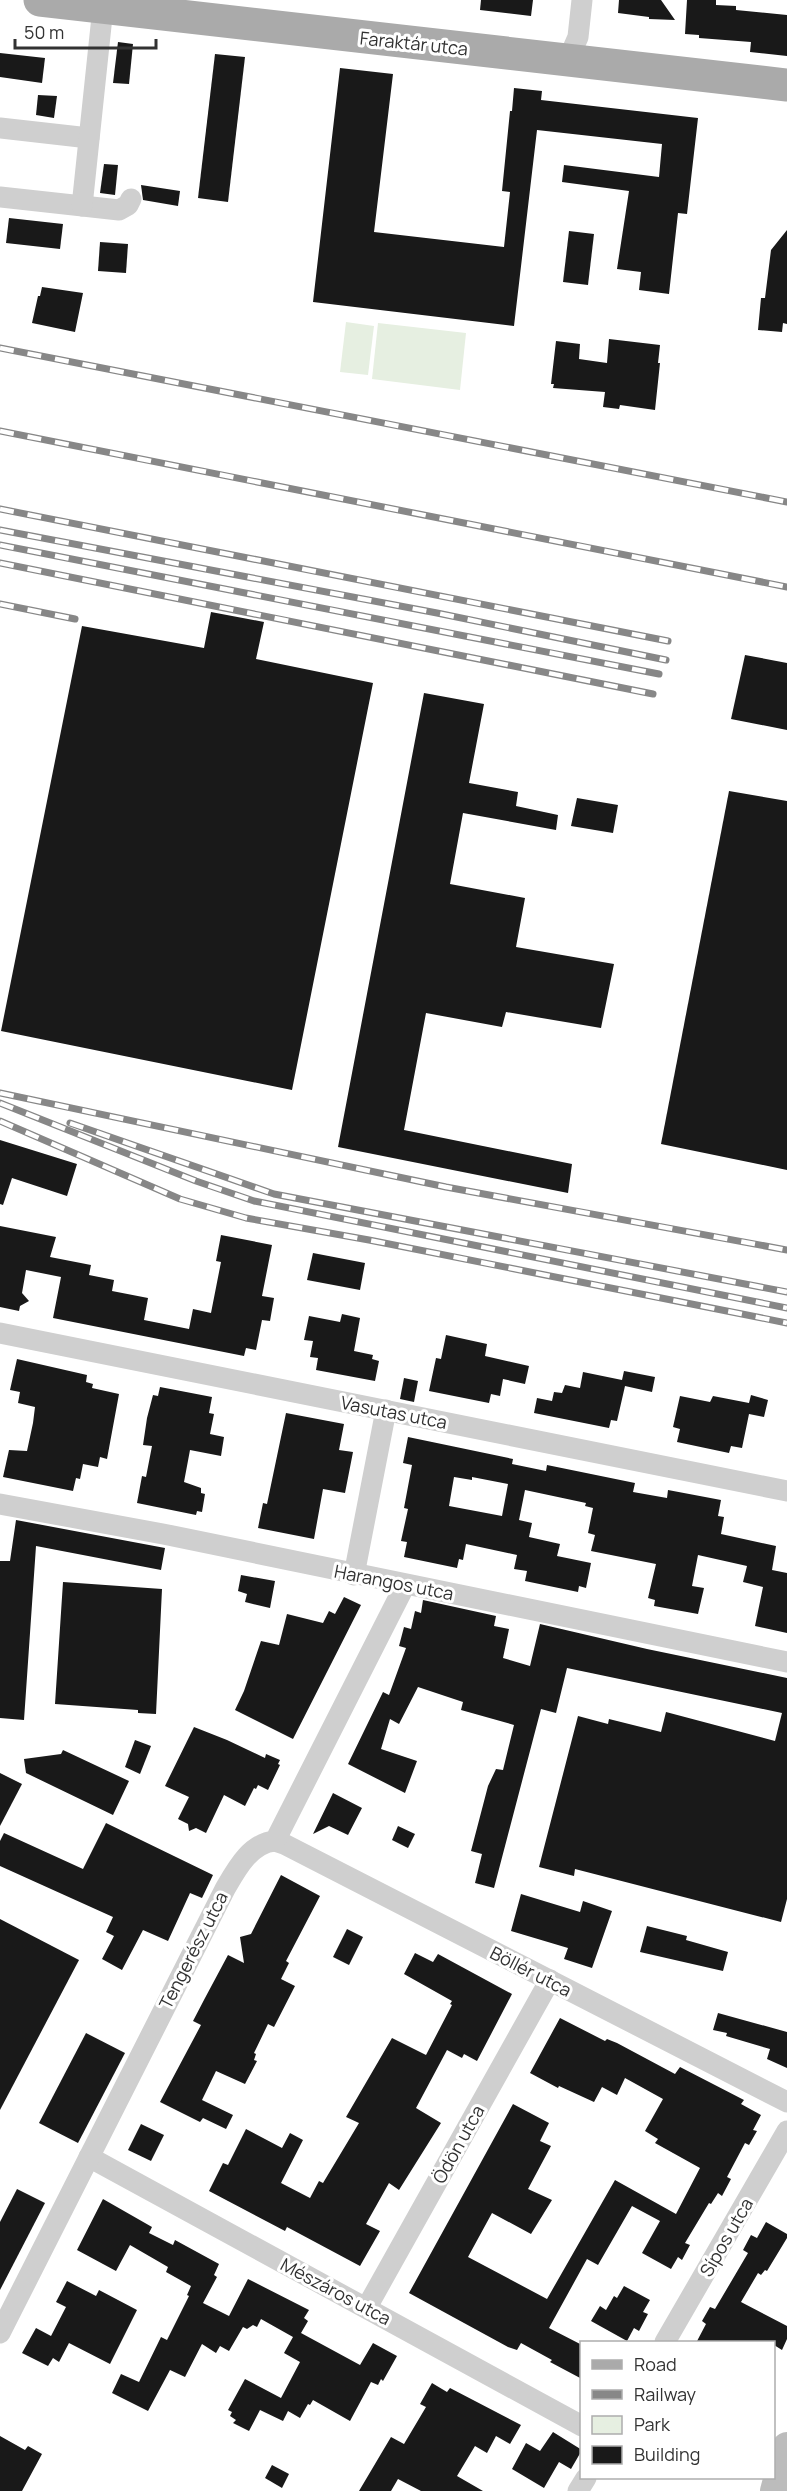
<svg xmlns="http://www.w3.org/2000/svg" width="787" height="2491" viewBox="0 0 787 2491" font-family="Manrope,sans-serif">
	<style>
		.green { fill: #e6efe1 }
		.building { fill: #191919; fill-rule: evenodd }
		.lines { fill: none; stroke-linecap: round; stroke-linejoin: round }
		.street { stroke: #cfcfcf; stroke-width: 21 }
		.secondary { stroke: #bcbcbc; stroke-width: 30 }
		.primary { stroke: #aaa; stroke-width: 33 }
		.rail-casing { stroke: #878787; stroke-width: 7 }
		.rail { stroke: #fff; stroke-width: 4.5; stroke-dasharray: 14; stroke-linecap: butt }
		.labels { text-anchor: middle; dominant-baseline: central; stroke-width: 6; stroke-linejoin: round; paint-order: stroke }
		.street-label { font-size: 18px; fill: #323232; stroke: #fff }
	</style>
	<rect width="100%" height="100%" fill="#fff"/>
	<g class="green">
		<path d="M346,322l28,4 -6,49 -28,-3z"/>
		<path d="M378,323l88,10 -6,57 -88,-11z"/>
	</g>
	<g class="building">
		<path d="M481,0h52l-2,16 -51,-6z"/>
		<path d="M619,0h42l14,20 -26,-1v-2l-31,-4z"/>
		<path d="M687,0h29v5l20,1v4l51,5v41l-37,-4 1,-10 -52,-4v-3l-14,-1z"/>
		<path d="M118,42l15,2 -4,40 -16,-1z"/>
		<path d="M0,53l45,5 -3,25 -42,-6z"/>
		<path d="M215,54l30,3 -17,145 -30,-4z"/>
		<path d="M340,68l53,6 -19,158 130,15 6,-55 -8,-1 8,-80h2l2,-23 28,3 -1,9 157,18 -11,96 -9,-1 -9,81 -30,-4 2,-18 -24,-3 12,-78 -67,-9 2,-17 95,12 3,-33 -125,-14 -23,196 -201,-24z"/>
		<path d="M38,95l19,1 -3,22 -18,-3z"/>
		<path d="M104,164l14,1 -3,30 -15,-2z"/>
		<path d="M141,185l39,6 -2,15 -35,-6z"/>
		<path d="M9,218l54,6 -3,25 -54,-6z"/>
		<path d="M787,230v94l-4,-1 -1,9 -24,-2 3,-32h4l6,-48z"/>
		<path d="M569,231l25,3 -6,51 -25,-3z"/>
		<path d="M100,242l28,2 -2,29 -28,-2z"/>
		<path d="M42,287l41,6 -8,39 -43,-9 6,-27h2z"/>
		<path d="M609,339l51,6 -2,18h2l-5,47 -35,-5 -1,4 -16,-2 2,-15 -52,-4 1,-4h-3l5,-43 24,3 -1,15 28,4z"/>
		<path d="M211,612l53,10 -8,37 117,24 -81,407 -291,-59 81,-405 122,22z"/>
		<path d="M745,655l42,8v67l-56,-11z"/>
		<path d="M424,693l60,11 -15,79 49,9 -2,14 42,9 -2,15 -93,-17 -13,71 75,14 -9,49 98,17 -13,64 -95,-16 -4,15 -76,-14 -22,117 168,34 -4,29 -230,-46z"/>
		<path d="M729,791l58,10v369l-126,-26z"/>
		<path d="M577,798l41,7 -5,28 -42,-7z"/>
		<path d="M0,1140l77,24 -10,32 -55,-18 -9,27 -3,-1z"/>
		<path d="M0,1226l56,11 -6,20 41,8 -2,10 25,5 -2,11 36,7 -4,22 45,9 4,-20 18,4 10,-51 -5,-1 5,-26 51,10 -10,51 12,2 -4,23 -8,-1 -6,30 -10,-2 -2,8 -191,-38 8,-41 -35,-7 -4,23 7,8 -9,5 -1,5 -19,-4z"/>
		<path d="M313,1253l52,10 -5,27 -53,-10z"/>
		<path d="M342,1314l18,4 -6,33 19,4 -1,4 7,2 -4,20 -59,-11 2,-12 -8,-1 3,-16 -9,-1 5,-24 31,6z"/>
		<path d="M446,1335l41,9 -2,12 44,10 -4,18 -22,-5 -3,17 -9,-2 -2,9 -60,-12 7,-33 5,1z"/>
		<path d="M17,1359l70,16 -1,7 7,2 -1,4 27,6 -12,65 -7,-2 -2,10 -15,-3 -3,15 -4,-1 -3,13 -70,-14 6,-27 18,1 6,-28 2,-16 -17,-4 2,-11 -10,-2z"/>
		<path d="M624,1371l31,6 -3,15 -27,-6 -8,35 -6,-1 -2,8 -75,-15 3,-15 15,3 2,-9 8,1 3,-8 15,3 3,-16 39,8z"/>
		<path d="M404,1378l14,3 -4,21 -14,-3z"/>
		<path d="M160,1387l52,10 -3,16 5,1 -4,20 14,3 -3,19 -31,-6 -6,32 17,6v5l4,1 -3,18 -5,-1 -1,4 -59,-12 5,-27 4,1 6,-31 -9,-1 4,-27 6,-23 5,1z"/>
		<path d="M751,1395l17,5 -4,17 -15,-3 -7,34 -11,-2 -2,7 -52,-11 3,-13 -7,-2 7,-31 30,6 3,-6 36,7z"/>
		<path d="M286,1413l58,11 -5,26 14,2 -8,41 -22,-4 -9,50 -56,-11 5,-25 4,1z"/>
		<path d="M408,1437l105,22 -1,5 34,7 1,-6 88,18 -2,9 34,6 1,-8 53,10 -3,16 6,1 -3,17 55,12 -4,24 15,3v60l-32,-7 8,-39 -20,-5 4,-16 -49,-11 -6,31 12,2 -6,26 -44,-8 1,-6 -7,-2 8,-34 -65,-13 4,-16 -7,-2 5,-25 -8,-2 1,-3 -61,-13 -6,30 13,3 -3,14 31,7 -3,12 34,7 -5,25 -7,-2 -1,6 -53,-11 2,-10 -13,-2 3,-14 -51,-11 -3,16 -4,-1 -2,9 -53,-11 3,-15 -6,-1 7,-32 -4,-1 8,-43 -9,-2zM454,1477l18,3v-3l36,7 -6,32 -53,-10z"/>
		<path d="M16,1520l149,28 -4,22 -125,-24 -12,174 -24,-2v-157h10z"/>
		<path d="M241,1575l34,6 -5,27 -25,-6 2,-8 -9,-3z"/>
		<path d="M63,1582l99,7 -6,125 -18,-1v-3l-83,-6z"/>
		<path d="M344,1597l17,8 -68,134 -58,-29 9,-19 17,-50 18,4 8,-31 36,9 6,-12 6,3z"/>
		<path d="M423,1600l73,16 -2,10 15,3 -6,29 27,8 10,-42 107,25 140,29v221l-6,23 -206,-53 -1,7 -35,-9 39,-151 30,8 1,-5 52,13 5,-20 109,29 7,-28 -215,-45 -11,45 -15,-4 -47,179 -19,-5 7,-29 -11,-3 17,-65 8,-17 7,1 11,-45 -53,-15 2,-8 -45,-15 -19,37 -9,-5 -9,30 36,12 -12,32 -57,-29 35,-72 6,3 17,-47 -7,-2 5,-19 7,2 4,-18 6,2z"/>
		<path d="M194,1727l33,13 38,18 1,-4 14,6 -2,4 2,1 -12,25 -10,-5 -2,4 -2,-1 -9,18 -21,-11 -18,38 -10,-5 -7,3 -1,-7 -10,-5 11,-22 -24,-11z"/>
		<path d="M135,1740l16,6 -11,28 -15,-7z"/>
		<path d="M63,1750l66,31 -16,34 -87,-42 -2,-14 37,-5z"/>
		<path d="M0,1773l22,11 -22,42z"/>
		<path d="M333,1793l29,15 -14,27 -19,-9 -16,8z"/>
		<path d="M106,1823l107,52 -11,23 -12,-5 -22,48 -25,-11 -21,40 -20,-11 12,-23 -8,-4 7,-15 -113,-51v-25l4,-8 79,36z"/>
		<path d="M398,1826l17,8 -7,14 -16,-8z"/>
		<path d="M281,1875l39,21 -34,65 3,2 -8,16 14,7 -21,41 -6,-3 -14,29 2,1 -2,6 3,1 -12,23 -29,-13 -14,29 31,15 -7,14 -23,-11 -3,4 -40,-20 41,-77 -8,-4 12,-23 23,-43 16,8 -4,-26 11,-3z"/>
		<path d="M521,1894l59,18 3,-11 29,10 -20,57 -28,-9 4,-11 -57,-17z"/>
		<path d="M0,1919l79,41 -79,150z"/>
		<path d="M647,1926l40,10 -1,4 42,12 -5,19 -83,-19z"/>
		<path d="M347,1929l16,8 -14,28 -16,-8z"/>
		<path d="M415,1953l18,9 5,-8 74,40 -35,67 -13,-7 -2,4 -15,-8 -31,58 25,15 -42,67 -10,-7 -23,41 14,7 -20,35 -73,-39 -2,4 -76,-40 14,-28 5,2 18,-36 36,19 8,-15 13,7 -22,43 29,15 9,-17 4,2 36,-60 -13,-6 46,-79 34,17 26,-50 -2,-1 2,-3 -48,-27z"/>
		<path d="M718,2013l69,19v36l-20,-9 3,-10 -44,-13 1,-3 -14,-3z"/>
		<path d="M560,2018l45,23 2,-2 10,4 58,31 5,-7 64,33 -3,4 20,11 -8,15 4,1 -8,14 -4,-2 -18,34 4,2 -9,17 -4,-3 -7,11 -2,-1 -24,40 5,2 -8,15 -4,-3 -7,12 -29,-16 18,-32 -28,-15 -34,59 -11,-6 -38,69 33,17v34l-32,-17 2,-2 -31,-17 -4,7 -9,-3 -99,-54 104,-189 36,19 -9,18 11,5 -23,43 24,11 -21,34 -39,-21 -24,44 79,42 68,-119 61,34 24,-46 -45,-25 3,-4 -13,-8 18,-32 -38,-21 -8,17 -15,-8 -8,15 -35,-16 -1,2 -28,-15z"/>
		<path d="M86,2033l39,20 -47,90 -39,-20z"/>
		<path d="M141,2124l23,11 -13,26 -23,-11z"/>
		<path d="M17,2189l28,14 -45,87v-68z"/>
		<path d="M103,2199l49,28 -3,6 24,12 2,-5 44,24 -5,11 3,2 -14,26 26,13 19,-37 61,31 -5,8 4,3 -7,12 59,32 13,-22 24,13 -14,25 -2,-2 -3,6 -7,-3 -21,39 -37,-21 -3,5 -2,-1 -8,14 -12,-7 -5,10 -23,-11 -11,21 -16,-8 3,-3 -6,-4 2,-4 -4,-2 17,-31 36,19 19,-36 -16,-9 9,-16 -32,-18 -4,8 -4,-2 -6,4 -4,-2 -14,24 -9,-5 -4,7 -14,-9 -17,33 -15,-7 -22,41 -36,-18 9,-19 18,8 22,-45 6,3 22,-44 -2,-1 4,-9 -25,-14 2,-5 -38,-22 -14,26 -39,-21z"/>
		<path d="M766,2222l21,12v4l-20,33 -2,-1 -4,5 -3,-2 -17,29 46,24v13l-5,11 -8,-5v-2h-78l10,-19 -4,-3 8,-14 5,2 33,-56 -5,-3 8,-15 6,3z"/>
		<path d="M67,2281l29,15 3,-6 38,20 -27,54 -41,-21 -10,19 -6,-4 -5,8 -26,-13 14,-25 15,8 15,-29 -10,-5z"/>
		<path d="M624,2286l26,14 -7,12 5,2 -9,17 -5,-3 -7,13 -36,-20 9,-15 6,4 8,-14 3,2z"/>
		<path d="M432,2383l15,9 3,-4 71,37 -11,19 -14,-8 -9,17 -12,-7 -18,30 26,15h-62l-23,-12 -7,12h-32l32,-54 13,7 22,-37 -6,-3z"/>
		<path d="M553,2432l29,18 -11,19 -12,-7 -15,26 -32,-19 14,-26 14,8z"/>
		<path d="M0,2436l25,14 3,-4 14,8 -20,37h-22z"/>
		<path d="M272,2465l17,9 -7,14 -17,-10z"/>
	</g>
	<g class="lines">
		<g class="street">
			<path d="M568,60l10,-23 4,-37"/>
			<path d="M0,128l89,10"/>
			<path d="M0,197l119,13 9,-5 3,-6"/>
			<path d="M82,206l21,-199"/>
			<path d="M0,1333l787,158"/>
			<path d="M0,1504l163,30 624,128"/>
			<path d="M354,1575l32,-165"/>
			<path d="M275,1841l9,3 503,258"/>
			<path d="M89,2157l493,269"/>
			<path d="M367,2307l183,-327"/>
			<path d="M0,2333l225,-444c11,-19 25,-46 50,-48l130,-256"/>
			<path d="M665,2342l122,-211"/>
			<path d="M578,2491l8,-13"/>
		</g>
		<path class="secondary" d="M775,2491l12,-44"/>
		<path class="primary" d="M40,0l747,85"/>
		<defs>
			<g id="rail">
				<path d="M0,348l787,154"/>
				<path d="M0,431l787,156"/>
				<path d="M0,509l668,132"/>
				<path d="M0,530l437,83 229,47"/>
				<path d="M0,545l659,129"/>
				<path d="M0,563l653,131"/>
				<path d="M0,604l75,15"/>
				<path d="M0,1093l446,94 341,63"/>
				<path d="M0,1103l196,78 58,20 533,107"/>
				<path d="M0,1121l180,78 66,19 123,22 418,83"/>
				<path d="M70,1123l204,71 513,98"/>
			</g>
		</defs>
		<use href="#rail" class="rail-casing"/>
		<use href="#rail" class="rail"/>
	</g>
	<g class="labels">
		<g class="street-label">
			<text transform="translate(414 43) rotate(6)">Faraktár utca</text>
			<text transform="translate(394 1412) rotate(11)">Vasutas utca</text>
			<text transform="translate(394 1582) rotate(11)">Harangos utca</text>
			<text transform="translate(193 1950) rotate(-63)">Tengerész utca</text>
			<text transform="translate(531 1971) rotate(27)">Böllér utca</text>
			<text transform="translate(458 2144) rotate(-61)">Ödön utca</text>
			<text transform="translate(726 2237) rotate(-60)">Sípos utca</text>
			<text transform="translate(336 2291) rotate(28)">Mészáros utca</text>
		</g>
	</g>
	<rect x="580" y="2341" width="195" height="138" fill="#ffffff" stroke="#adadad" stroke-width="1.5"/>
	<rect x="592" y="2360" width="30" height="9" fill="#aaaaaa" stroke="#adadad" stroke-width="1.5"/>
	<text x="634" y="2371" font-size="18" fill="#323232">Road</text>
	<rect x="592" y="2390" width="30" height="9" fill="#878787" stroke="#adadad" stroke-width="1.5"/>
	<text x="634" y="2401" font-size="18" fill="#323232">Railway</text>
	<rect x="592" y="2416" width="30" height="18" fill="#e6efe1" stroke="#adadad" stroke-width="1.5"/>
	<text x="634" y="2431" font-size="18" fill="#323232">Park</text>
	<rect x="592" y="2446" width="30" height="18" fill="#191919" stroke="#adadad" stroke-width="1.5"/>
	<text x="634" y="2461" font-size="18" fill="#323232">Building</text>
	<path d="M15 39v9h141v-9" fill="none" stroke="#323232" stroke-width="3"/>
	<text x="24" y="39" font-size="18" fill="#323232" stroke="#ffffff" stroke-width="4.5" paint-order="stroke">50 m</text>
</svg>
